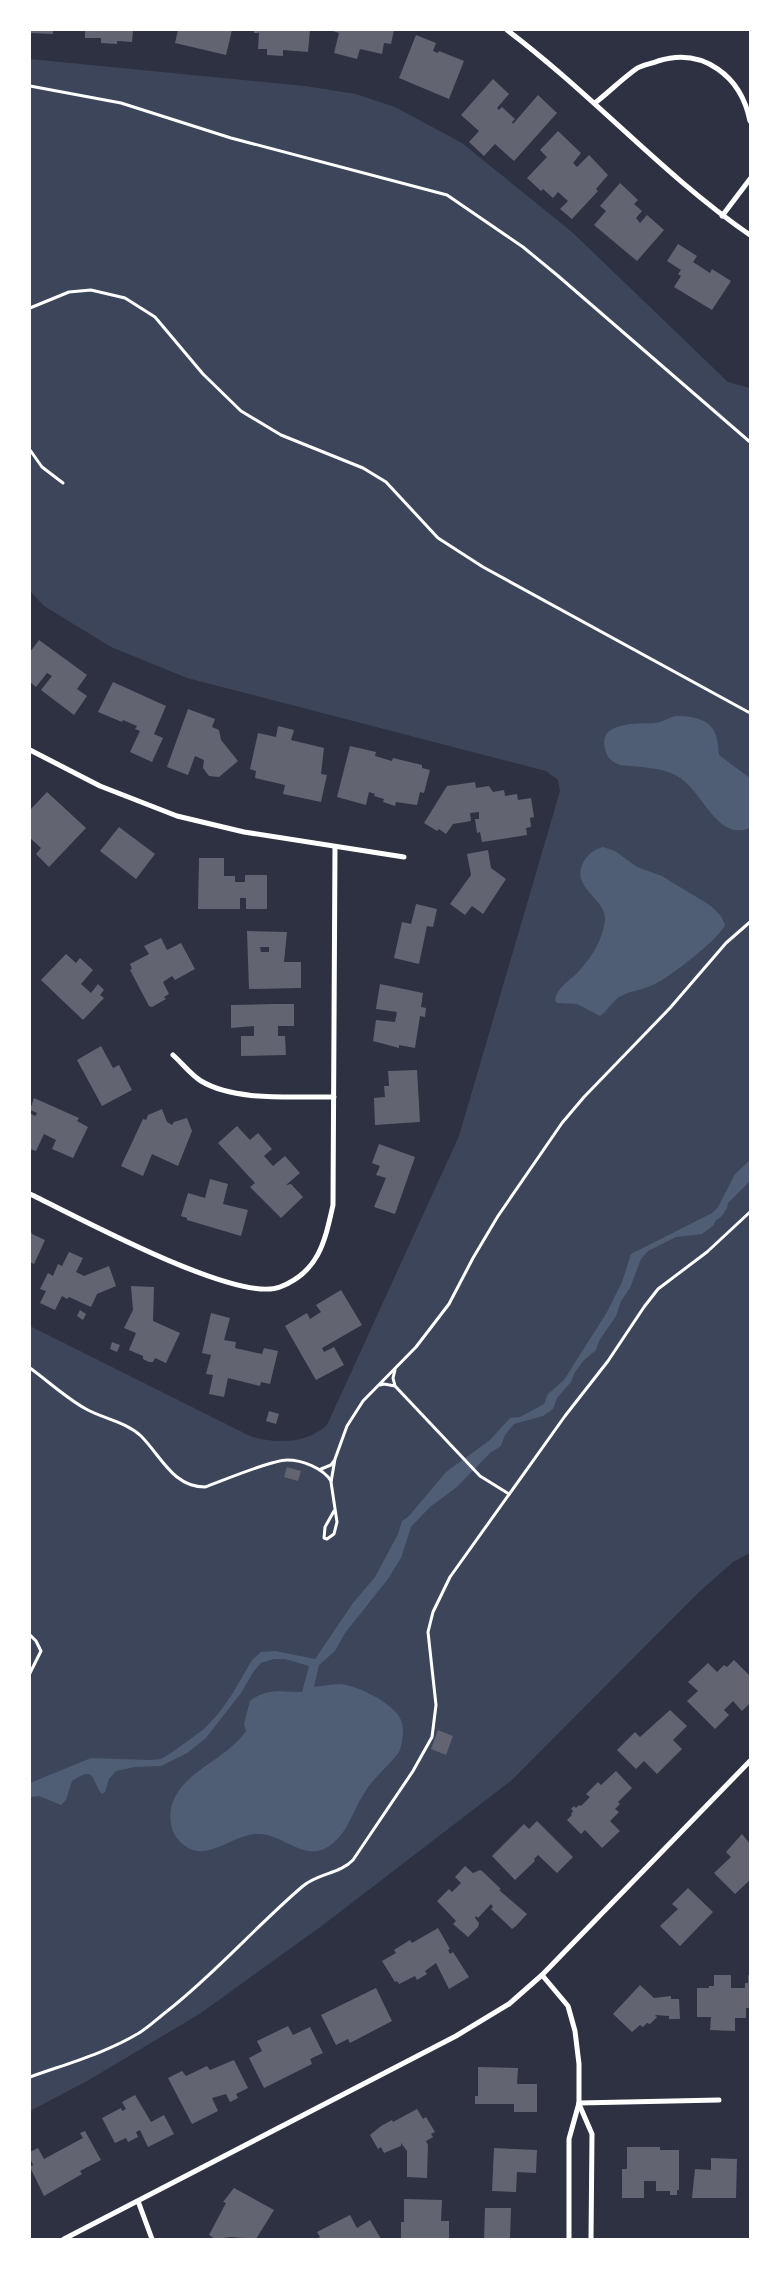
<svg xmlns="http://www.w3.org/2000/svg" width="780" height="2269" viewBox="0 0 780 2269" font-family="'Exo 2',sans-serif">
	<style>
		.green { fill: #3c4559 }
		.water { fill: #4f5d75 }
		.building { fill: #626471; fill-rule: evenodd }
		.lines { fill: none; stroke-linecap: round; stroke-linejoin: round }
		.path { stroke: #fff; stroke-width: 3 }
		.minor { stroke: #fff; stroke-width: 5 }
	</style>
	<rect width="100%" height="100%" fill="#2d3142"/>
	<path class="green" d="M30,59l275,27 51,8 39,13 67,36 110,89 156,150 22,6v1165l-17,9 -35,31 -186,187 -189,145 -122,88 -112,67 -59,31v-785l220,110c26,8 56,8 77,-11l132,-289 101,-345 -2,-11 -12,-9 -359,-93 -76,-31 -67,-41 -14,-15z"/>
	<g class="water">
		<path d="M676,716c15,0 34,2 40,19 2,6 2,13 3,20l31,23v50c-34,14 -47,-38 -73,-52 -16,-9 -39,-9 -57,-11 -8,-3 -13,-7 -15,-16 -7,-28 32,-25 49,-26 8,0 15,-6 22,-7z"/>
		<path d="M603,847l12,4 22,16 25,9 49,30 10,10 4,9c-6,14 -55,52 -70,59 -11,6 -24,6 -36,13 -7,5 -12,14 -19,19l-23,-12 -20,-1 -2,-3c2,-13 16,-20 24,-29 13,-14 24,-32 26,-51 2,-21 -35,-32 -22,-57 5,-9 10,-13 20,-16z"/>
		<path d="M750,1160v21l-22,22 -1,5 -6,9 -5,3 -3,6 -11,8 -26,3 -28,14 -7,8 -11,29 -9,13 -5,15 -17,25 -3,9 -12,10 -9,12 -4,10 -14,16 -4,11 -10,7 -29,8 -9,11 -4,11 -11,7 -33,34 -27,20 -19,20 -10,31 -13,21 -43,54 -10,18 -16,14 -5,22c8,-1 18,-3 27,-3 15,1 52,19 59,34 5,10 3,24 -1,34 -10,14 -25,25 -34,40 -13,19 -18,46 -41,57 -22,10 -43,-15 -65,-15 -29,-1 -57,37 -83,3 -6,-9 -7,-23 -4,-33 12,-34 54,-44 74,-73l-2,-7 6,-23c17,-14 33,-9 52,-9l7,-26 -24,-7h-11l-13,4 -7,8 -13,22 -35,45 -19,15 -26,13 -26,1 -19,4 -7,8 -4,13 -3,2c-11,-12 -5,-30 -30,-13l-6,19 -5,5 -22,-9 -9,1v-14l61,-25 59,2 11,-1 10,-6 33,-24 14,-15 13,-18 21,-36 9,-8 14,-1 40,8 38,-56 22,-26 23,-43 4,-13 7,-5 37,-44 44,-32 20,-22 10,-1 24,-13 4,-10 16,-14 43,-68 15,-30 9,-28 81,-41 6,-6 17,-33z"/>
	</g>
	<g class="building">
		<path d="M30,30h23v4l-23,-1z"/>
		<path d="M85,30h48l-1,12 -15,-1v3l-16,-1v-5h-16z"/>
		<path d="M178,30h54l-6,25 -51,-12z"/>
		<path d="M254,30h56l-2,22 -25,-2v6l-16,-1v-6h-9l1,-16h-5z"/>
		<path d="M330,30h64l-3,14 -7,-1 -2,11 -22,-5 -3,10 -23,-6 5,-20z"/>
		<path d="M416,35l20,8 -3,8 5,2 1,-2 25,10 -15,38 -50,-21z"/>
		<path d="M493,79l16,15 -12,14 2,2 3,-3 13,12 -3,3 1,2 25,-29 19,18 -43,48 -19,-17 -11,12 -15,-14 10,-11 -18,-16z"/>
		<path d="M558,131l23,22 -8,10 4,4 12,-12 19,20 -12,14 2,2 -26,28 -12,-10 8,-8 -10,-9 -5,6 -10,-9 -2,2 -14,-13 20,-21 -7,-7z"/>
		<path d="M620,183l18,17 -4,4 8,7 -6,7 4,5 7,-8 17,15 -27,31 -43,-36 12,-14 -6,-5z"/>
		<path d="M678,244l19,12 -4,6 17,11 2,-4 19,12 -19,29 -38,-23 7,-11 -3,-2 3,-4 -14,-9z"/>
		<path d="M39,640l48,35 -10,14 10,7 -13,19 -33,-25 11,-14 -5,-3 -11,14 -6,-5v-30z"/>
		<path d="M113,682l53,24 -12,28 9,4 -11,24 -22,-10 10,-21 -5,-2 2,-3 -14,-6 -1,2 -24,-10z"/>
		<path d="M188,709l27,10 -3,8 7,3 2,10 17,21 -19,16 -10,-1 -6,-8 1,-8 -9,-4 -7,19 -21,-8z"/>
		<path d="M278,726l16,4 -3,10 33,8 -3,26 6,1 -6,27 -38,-8 2,-9 -30,-7 1,-7 -6,-2 8,-36 18,4z"/>
		<path d="M350,746l26,6 -1,4 17,5 1,-3 29,7v3l8,2 -6,23 -4,-1 -3,13 -21,-3 -1,4 -12,-4 1,-3 -10,-3 1,-2 -6,-2 -3,13 -29,-8z"/>
		<path d="M475,782l1,6 13,-2 4,6 11,-2 1,6 12,-2 1,6 13,-2 3,19 -4,1 1,9 -5,1 1,7 -45,7 -2,-10 -3,1 -2,-14h4v-7l-9,1 1,8 -18,3 -7,10 -7,-5 -2,2 -13,-8 23,-37z"/>
		<path d="M47,792l39,36 -37,39 -13,-13 5,-6 -11,-10v-28z"/>
		<path d="M119,827l36,27 -19,25 -36,-28z"/>
		<path d="M488,850l3,18 15,11 -23,35 -11,-8 -7,9 -15,-11 21,-29 -4,-21z"/>
		<path d="M199,858h25v18h11v6h10v-7h22v34h-21v-11h-6v11h-42z"/>
		<path d="M416,904l21,5 -4,18 -6,-1 -8,38 -25,-6 8,-36 9,2z"/>
		<path d="M247,931l40,1 -3,30h17v26l-52,1zM260,947h9v5h-8z"/>
		<path d="M161,938l6,12 14,-7 14,26 -20,11 -3,-4 -9,6 6,12 -5,3 2,2 -14,8 -3,-1 -19,-36 2,-1 -2,-5 19,-10 -5,-8z"/>
		<path d="M66,954l10,9 4,-5 13,12 -12,14 10,9 7,-9 6,6 -4,5 4,3 -21,22 -42,-40z"/>
		<path d="M380,984l43,9 -2,14 5,1 -1,9 -5,-1 -5,32 -16,-3v3l-26,-7 3,-21 19,2 2,-10 -21,-3z"/>
		<path d="M275,1004h19v22h-16v10h7l1,19 -45,1v-20h13v-10l-23,2v-23z"/>
		<path d="M101,1046l12,22 6,-3 13,25 -30,16 -25,-46z"/>
		<path d="M417,1070l3,52 -45,3 -1,-27 11,-1 -1,-11h5l-1,-15z"/>
		<path d="M34,1098l45,20 -2,3 11,6 -15,31 -21,-9 4,-9 -12,-6 -8,17 -6,-2v-36l5,3 2,-3 -7,-3z"/>
		<path d="M162,1109l5,13 5,3 2,-3 13,-4 5,13 -14,35 -26,-12 -9,22 -22,-10 22,-47 3,1 2,-5z"/>
		<path d="M237,1126l13,14 8,-7 14,16 -8,7 9,10 12,-10 15,17 -14,12 5,-1 12,13 -22,21 -31,-31 5,-4 -37,-40z"/>
		<path d="M379,1144l36,13 -20,57 -21,-7 12,-29 -10,-3 4,-9 -8,-3z"/>
		<path d="M210,1179l18,5 -5,20 25,6 -7,26 -54,-16v-2l-6,-2 7,-23 17,5z"/>
		<path d="M30,1230l2,4 13,6 -11,24 -4,-2z"/>
		<path d="M69,1252l14,6 -7,14 8,4 25,-10 7,20 -19,8 -6,13 -22,-10 -2,2 -5,-3 -7,14 -15,-7 6,-12 -6,-2 8,-16 5,3 5,-12 4,2z"/>
		<path d="M131,1286l23,1 -1,34 27,12 -14,30 -11,-5 -2,4h-4l-6,-3v-3l-14,-6 7,-17 -12,-5 9,-18z"/>
		<path d="M341,1290l21,35 -40,23 2,4 10,-5 10,18 -28,15 -31,-54 22,-13 3,6 11,-7 -5,-7z"/>
		<path d="M80,1310l6,4 -3,6 -6,-4z"/>
		<path d="M211,1313l19,5 -6,22 12,2 -1,6 27,6 2,-6 14,3 -8,33 -9,-2 -1,4 -32,-8 -4,19 -15,-3 4,-19 -7,-1 5,-19 -9,-2z"/>
		<path d="M112,1342l8,3 -3,7 -7,-3z"/>
		<path d="M269,1411l10,3 -3,10 -10,-3z"/>
		<path d="M287,1467l14,4 -3,10 -14,-4z"/>
		<path d="M734,1660l16,16v27l-8,8 -9,-10 -9,9 5,5 -14,14 -28,-28 11,-10 -10,-9 20,-19 9,9 7,-7 3,2z"/>
		<path d="M670,1710l17,16 -14,14 9,9 -25,25 -13,-13 -8,8 -19,-19 18,-18 5,5z"/>
		<path d="M438,1730l15,6 -7,19 -15,-6z"/>
		<path d="M616,1771l16,17 -14,14 2,2 -5,5 4,3 -9,9 10,10 -18,17 -17,-18 -4,4 -14,-14 5,-5 -1,-1 2,-3 -2,-2 3,-3 2,2 3,-3 2,1 9,-9 -4,-3 12,-12 3,3z"/>
		<path d="M537,1821l36,36 -16,16 -19,-18 -4,4 1,2 -20,19 -23,-24 32,-32 5,5z"/>
		<path d="M742,1834l8,10v36l-15,14 -21,-21 17,-16 -5,-5z"/>
		<path d="M465,1866l8,7 7,-3 2,1 19,18 -2,1 28,24 -11,12 -4,3 -21,-20 2,-2 -2,-3 -13,14 -2,-2 -1,2 4,5 -1,4 -10,10 -15,-13 3,-3 -19,-20 12,-12 3,3 9,-9 -6,-6z"/>
		<path d="M688,1888l25,24 -33,34 -20,-20 18,-17 -6,-5z"/>
		<path d="M438,1928l12,21 -2,1 2,4 3,-2 16,25 -20,12 -13,-26 -11,8 2,3 -10,6 -2,-4 -16,8 -2,-3 -2,1 -13,-21 14,-8 -2,-3 16,-10 2,3z"/>
		<path d="M714,1975h17v13h14v-5h3v-8h2v33h-4v10h-11v13l-25,-1 1,-13h-14v-29h12v-2h5z"/>
		<path d="M640,1985l14,13 17,-2v3h8l1,20h-11v-3l-14,-1 2,2 -7,7 -3,-1 -4,4 -3,-2 -8,7 -19,-18z"/>
		<path d="M376,1988l16,33 -42,22 -2,-4 -12,6 -15,-30z"/>
		<path d="M288,2026l5,9 17,-8 13,26 -13,6 2,5 -48,24 -15,-30 13,-7 -5,-10z"/>
		<path d="M234,2060l14,28 -12,6 2,4 -8,4 -4,-8 -14,4 6,13 -26,13 -24,-46 14,-7 4,5 21,-10 3,4z"/>
		<path d="M478,2067l40,1 -1,16h20v28h-23v-8h-39v-8h3z"/>
		<path d="M135,2095l16,27 13,-7 10,19 -26,13 -8,-17 -4,2 2,5 -10,5 -2,-4 -11,5 -13,-25 19,-10 1,3 4,-2 -4,-7z"/>
		<path d="M417,2109l6,10 3,-2 9,15 -4,2 2,3 -7,4 2,4 -1,33 -20,-1v-26l-6,-8v3l-17,7 -3,-6 -3,2 -8,-14 11,-9 11,-6 1,2z"/>
		<path d="M85,2131l16,29 -21,11 2,3 -38,22 -14,-29 3,-2 -3,-7v-6l8,-4 6,11 39,-21 -3,-5z"/>
		<path d="M627,2147h33v3h19v40h-2v5h-7v-4h-14v-10h-12v17h-22v-29h5z"/>
		<path d="M494,2148l43,2 -1,23 -19,-1 -1,20 -24,-1z"/>
		<path d="M711,2158l26,1 -1,39h-44l3,-29 16,1z"/>
		<path d="M234,2188l40,22 -18,29 -25,-2 -16,2 -6,-4 17,-32 -3,-1z"/>
		<path d="M404,2199l38,1 -1,21h8v18l-48,-1v-16h3z"/>
		<path d="M485,2208h26l-1,31h-26z"/>
		<path d="M350,2215l7,13 13,-8 11,19h-65l4,-2 -3,-5z"/>
	</g>
	<g class="lines">
		<g class="path">
			<path d="M30,86l91,17 110,35 216,57 76,52 34,28 193,167"/>
			<path d="M30,308l39,-16 22,-2 34,8 30,19 48,57 38,37 40,24 82,33 23,14 52,56 45,29 267,146"/>
			<path d="M30,450l12,17 21,16"/>
			<path d="M30,1368c18,13 36,30 56,41 18,10 40,13 55,27 20,20 32,51 64,51 17,-6 66,-27 82,-27 15,0 36,8 44,21"/>
			<path d="M380,1385l4,-1 11,2 85,90 29,18"/>
			<path d="M395,1386l-2,-8 2,-8"/>
			<path d="M321,1469l10,-4 3,-4"/>
			<path d="M334,1511l-9,16 -1,11 3,1 7,-5 3,-12 -6,-40 4,-23 12,-33 16,-25 53,-54 33,-43 24,-46 25,-42 64,-93 22,-26 86,-89 56,-65 24,-21"/>
			<path d="M30,1635l6,6 5,10 -11,22"/>
			<path d="M30,2077c36,-13 76,-24 109,-44 10,-6 18,-14 27,-21 49,-38 90,-86 137,-126 15,-13 37,-12 50,-26l60,-89 19,-34 4,-32 -8,-73 5,-20 17,-35 115,-161 43,-55 36,-54 14,-18 49,-37 43,-40"/>
		</g>
		<g class="minor">
			<path d="M507,30c85,64 156,145 243,205"/>
			<path d="M595,103c14,-11 27,-24 41,-34 6,-4 15,-5 22,-8 45,-14 83,15 92,60"/>
			<path d="M722,216l28,-37"/>
			<path d="M30,750l70,36 77,30 67,16 160,25"/>
			<path d="M173,1055c9,8 18,20 28,26 35,21 93,15 133,16"/>
			<path d="M30,1194c46,22 207,110 250,93 39,-15 45,-46 53,-82l2,-358"/>
			<path d="M542,1975l26,31 7,25 4,33v39l-10,36v100"/>
			<path d="M579,2103l140,-3"/>
			<path d="M579,2104l13,30 -1,105"/>
			<path d="M138,2201l14,38"/>
			<path d="M64,2239l392,-203 53,-32 33,-29 208,-214"/>
		</g>
	</g>
	<rect width="780" height="2269" fill="none" stroke="#ffffff" stroke-width="62"/>
</svg>
